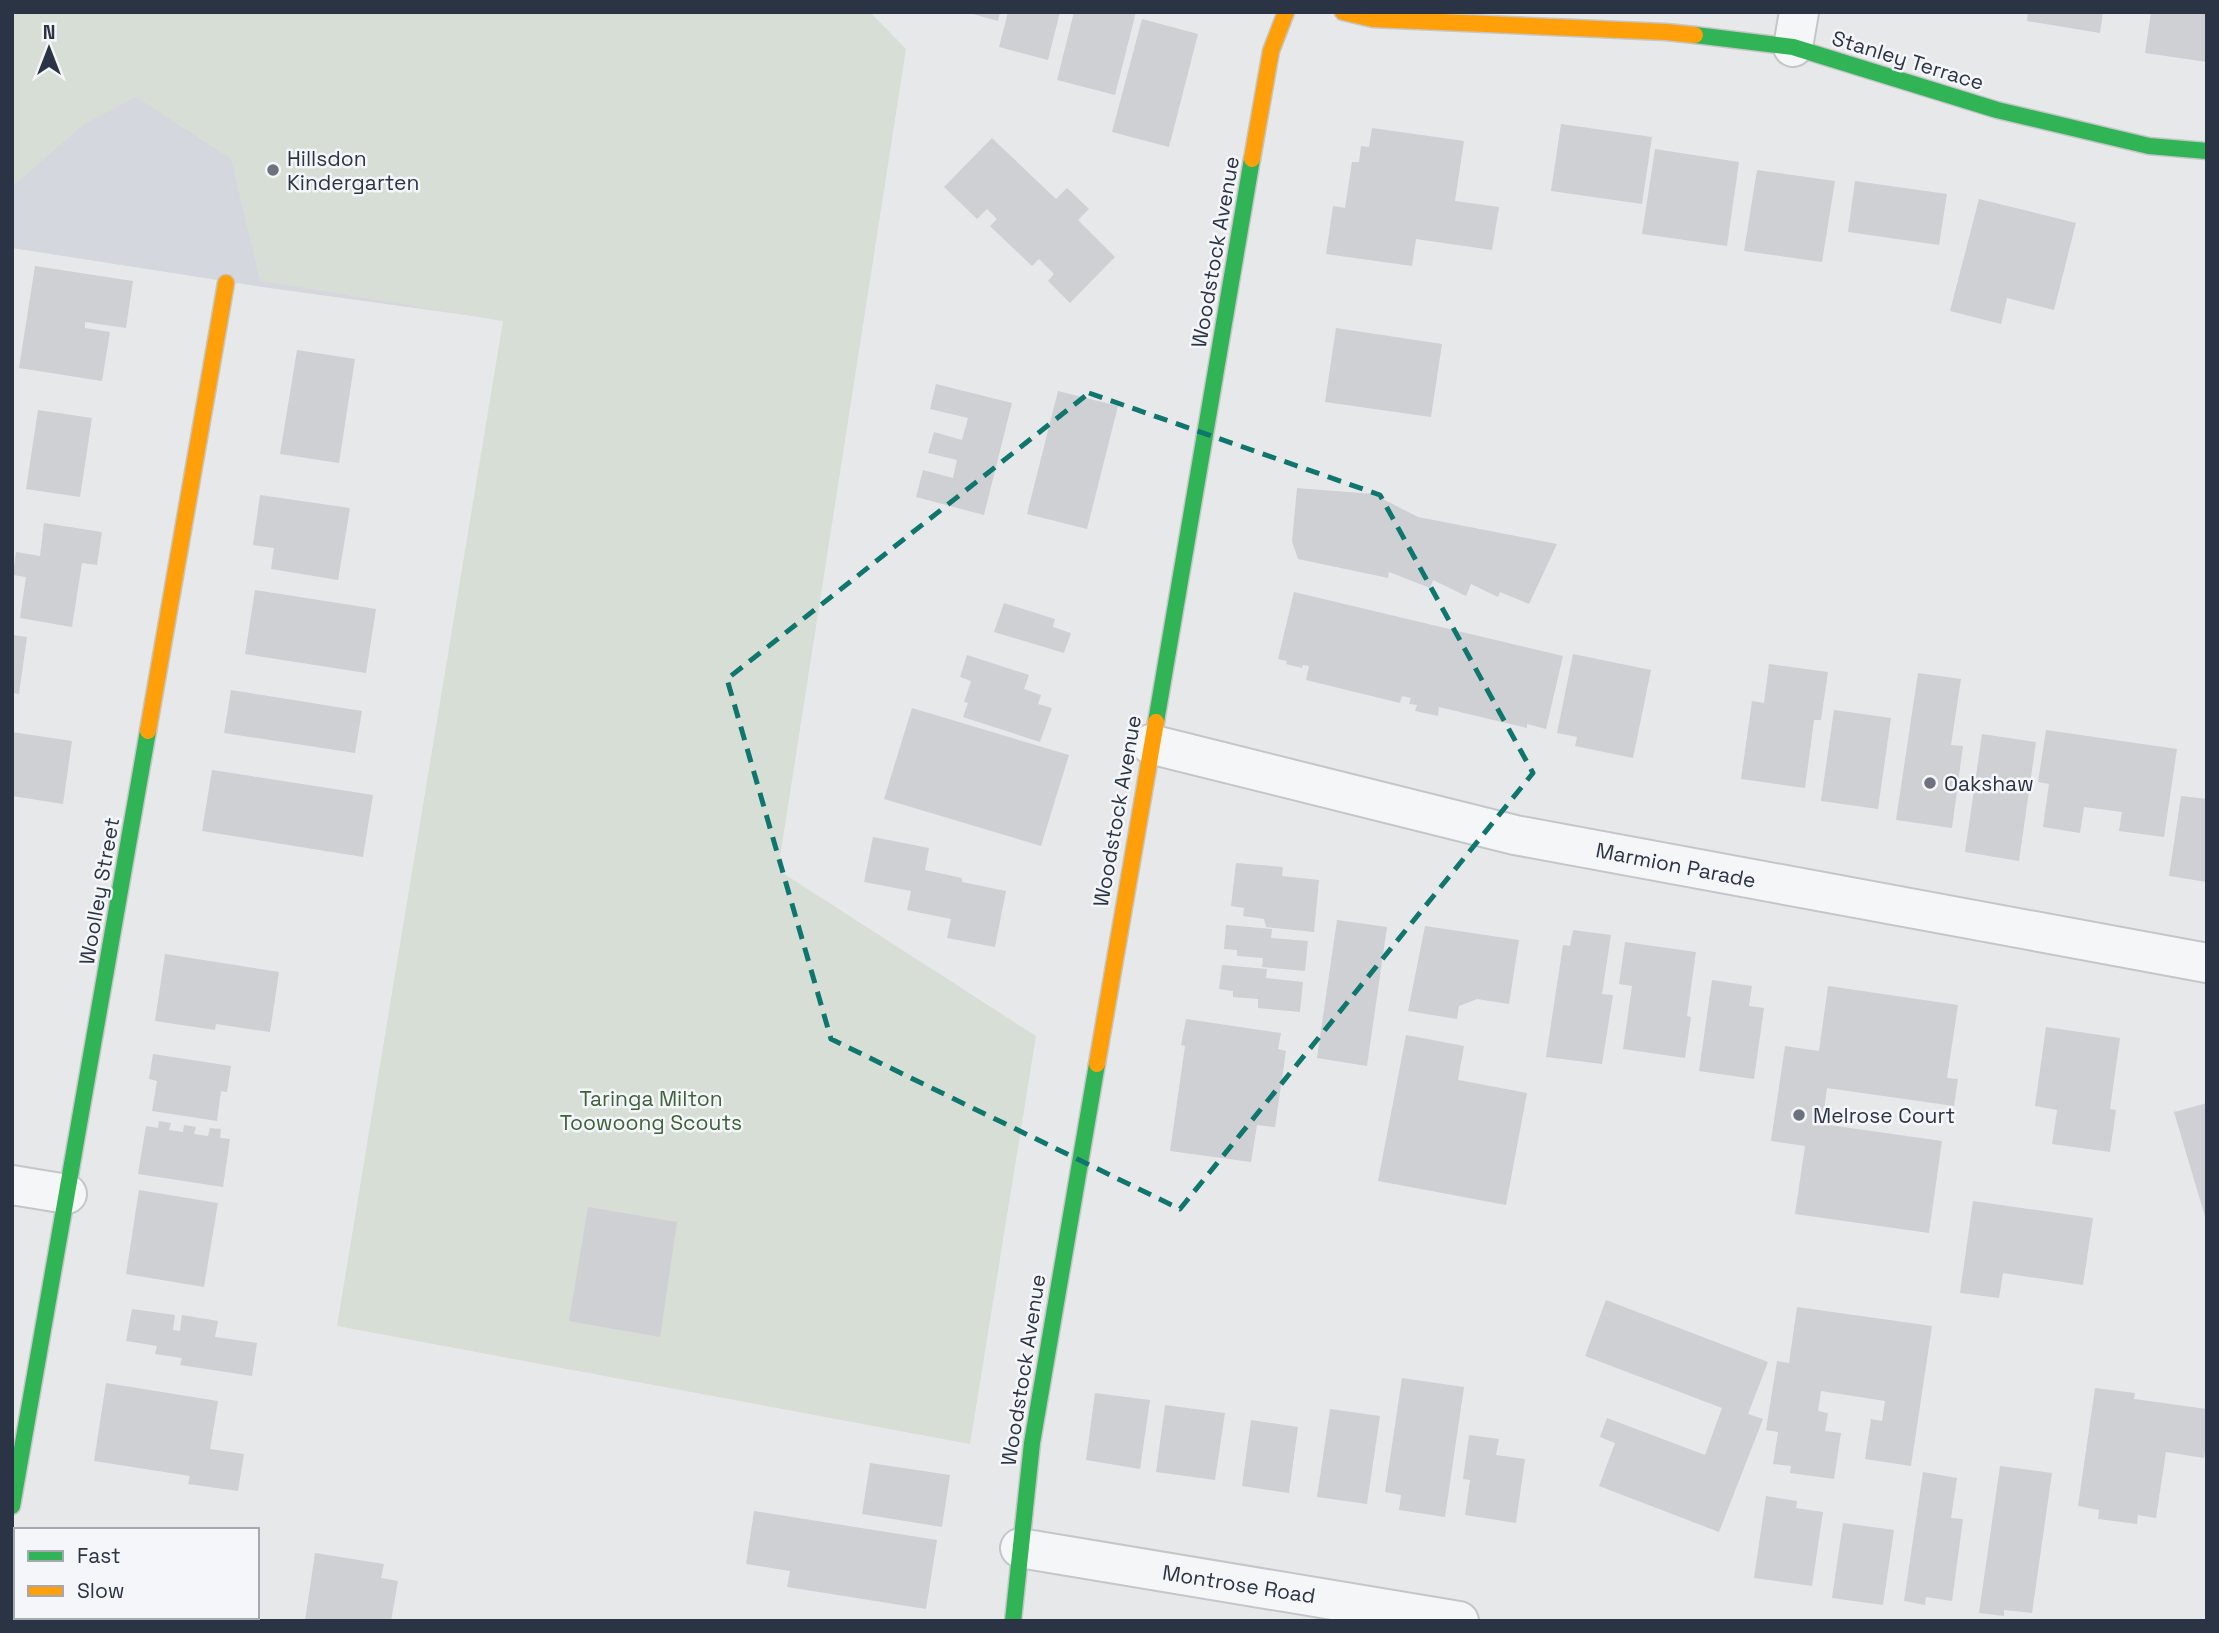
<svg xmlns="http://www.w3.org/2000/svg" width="2219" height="1633" viewBox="0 0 2219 1633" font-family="'Space Grotesk',sans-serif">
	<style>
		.built { fill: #d4d7dd }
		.green { fill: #d6ded6 }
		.building { fill: #ced0d3 }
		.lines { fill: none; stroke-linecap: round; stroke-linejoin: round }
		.street-casing { stroke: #c4c6c8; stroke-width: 42 }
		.fast-casing { stroke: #c4c6c8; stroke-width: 19 }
		.slow-casing { stroke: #c4c6c8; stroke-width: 19 }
		.street { stroke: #f5f6f7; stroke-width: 38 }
		.fast { stroke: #30b455; stroke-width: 16 }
		.slow { stroke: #ff9f0a; stroke-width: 16 }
		.marked { fill: none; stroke: #0f766e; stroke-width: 5; stroke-dasharray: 14 9; stroke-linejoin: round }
		.poi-dot { fill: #6c737f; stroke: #f4f6f9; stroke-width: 2.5 }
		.labels { text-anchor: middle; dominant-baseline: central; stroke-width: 5; stroke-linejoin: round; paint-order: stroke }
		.street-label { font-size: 21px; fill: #2b3445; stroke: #f4f6f9 }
		.poi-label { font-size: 21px; fill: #2b3445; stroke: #f4f6f9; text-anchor: start }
		.park-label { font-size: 21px; fill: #3f6138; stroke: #f4f6f9 }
	</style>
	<rect width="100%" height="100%" fill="#e6e8ea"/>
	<path class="built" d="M12,12l491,308 -241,-33 -250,-39z"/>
	<path class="green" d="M12,12h858l36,37 -128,821 258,166 -66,408 -633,-118 166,-1005 -243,-40 -29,-122 -95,-62 -53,28 -71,62z"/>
	<g class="building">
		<path d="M966,12h34l-2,9z"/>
		<path d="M1008,12h52l-12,48 -49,-13z"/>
		<path d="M1074,12h62l-21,83 -58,-15z"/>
		<path d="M2028,12h75l-3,21 -73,-12z"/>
		<path d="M2151,12h56v50l-62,-9z"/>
		<path d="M1142,19l56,15 -29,113 -57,-15z"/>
		<path d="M1561,124l91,13 -10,67 -91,-13z"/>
		<path d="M1372,128l92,13 -9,60 44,6 -7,43 -76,-11 -4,27 -86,-12 7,-48 12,2 7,-46h7l2,-16 8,1z"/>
		<path d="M992,138l64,61 11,-11 22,21 -11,11 37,37 -45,46 -22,-22 6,-7 -15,-15 -7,7 -42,-40 7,-7 -10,-10 -10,10 -33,-32z"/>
		<path d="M1655,149l84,13 -12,84 -85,-12z"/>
		<path d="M1757,170l78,11 -13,81 -78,-11z"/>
		<path d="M1855,181l92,13 -8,51 -91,-13z"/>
		<path d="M1979,199l97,24 -22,87 -47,-12 -6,26 -51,-13z"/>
		<path d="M35,266l98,15 -7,47 -41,-6v6l25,4 -8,49 -83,-13z"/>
		<path d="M1336,328l106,16 -11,73 -106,-15z"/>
		<path d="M297,350l58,9 -16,104 -59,-9z"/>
		<path d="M936,384l76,19 -28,112 -68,-18 7,-27 30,8 4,-18 -29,-7 6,-21 28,8 6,-22 -38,-9z"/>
		<path d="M1058,391l60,15 -31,123 -60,-15z"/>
		<path d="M38,410l54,8 -12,79 -54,-8z"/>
		<path d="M1297,488l76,6 45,23 139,27 -28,60 -29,-12 -2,5 -27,-13 -5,12 -33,-16 -3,8 -41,-16 -1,6 -90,-19 -6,-18z"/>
		<path d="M260,495l90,13 -12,72 -67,-11 3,-21 -21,-3z"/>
		<path d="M44,523l58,9 -5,33 -15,-2 -10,64 -52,-9 6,-41 -13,-2 3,-23 24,4z"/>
		<path d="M255,590l121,19 -10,64 -121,-19z"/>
		<path d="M1294,592l269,64 -17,73 -19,-5v4l-88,-21 -1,9 -23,-5 2,-6 -8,-1 2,-6 -9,-2 -2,7 -94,-23 3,-14 -6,-1 -1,3 -16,-4 1,-3 -9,-2z"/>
		<path d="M1004,603l51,16 -2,8 18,6 -7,20 -70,-21z"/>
		<path d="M12,635l15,2 -8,57 -7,-1z"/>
		<path d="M1573,654l78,16 -18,88 -58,-12 2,-9 -20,-4z"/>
		<path d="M967,655l62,20 -5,14 17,6 -3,9 14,4 -12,34 -77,-25 5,-14 -4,-1 7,-21 -11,-4z"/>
		<path d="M1769,664l59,8 -7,48h-7l-9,68 -64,-9 11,-78 12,2z"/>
		<path d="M1918,673l43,6 -10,66 12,1 -11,82 -56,-8z"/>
		<path d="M231,690l131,21 -7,42 -131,-20z"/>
		<path d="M912,708l157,47 -28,91 -157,-47z"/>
		<path d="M1834,710l57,8 -13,91 -57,-8z"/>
		<path d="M2046,730l131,19 -13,88 -45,-6 3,-19 -38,-5 -4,26 -37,-6 6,-43 -11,-2z"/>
		<path d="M12,732l60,9 -9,63 -51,-8z"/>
		<path d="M1982,734l54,8 -17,119 -54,-9z"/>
		<path d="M212,770l161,25 -10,62 -161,-26z"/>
		<path d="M2181,796l26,3v83l-38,-6z"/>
		<path d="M873,837l56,11 -4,22 37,8v4l44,9 -11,56 -48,-9 4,-19 -44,-9 4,-19 -47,-9z"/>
		<path d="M1236,863l47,4 -1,9 37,4 -5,52 -48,-5 -2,-8 -21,-3 1,-8 -13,-2z"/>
		<path d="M1337,920l50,7 -20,139 -50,-8z"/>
		<path d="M1226,925l46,4 -1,9 37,3 -3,30 -43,-4 1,-9 -26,-2v-6l-13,-1z"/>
		<path d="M1425,926l94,14 -10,64 -32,-5 -18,7 -2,13 -49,-8z"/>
		<path d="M1573,930l38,5 -9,59 11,1 -11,69 -56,-7 17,-112 7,1z"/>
		<path d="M1625,942l71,10 -9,64 4,1 -6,41 -62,-9 9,-63 -13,-2z"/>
		<path d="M165,954l114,18 -9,60 -54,-8 -1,6 -60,-9z"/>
		<path d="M1222,965l45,4 -1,9 37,4 -3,30 -42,-4v-9l-25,-2v-6l-14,-2z"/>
		<path d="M1712,980l40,6 -3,20 15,2 -10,71 -55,-8z"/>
		<path d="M1828,986l130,19 -11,73 11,1 -4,27 -127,-18 -5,36 120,17 -13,92 -134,-19 10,-68 -34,-5 14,-95 34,5z"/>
		<path d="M1186,1019l95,14 -3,16 8,2 -11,76 -18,-2 -6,37 -81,-11 15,-105 -4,-1z"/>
		<path d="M2046,1027l74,11 -10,71 6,1 -6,42 -58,-8 5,-34 -22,-4z"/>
		<path d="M1406,1035l58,11 -6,34 69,13 -21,112 -128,-24z"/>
		<path d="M153,1054l78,12 -4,26 -6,-1 -4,30 -65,-10 5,-30 -8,-2z"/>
		<path d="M2207,1103v117h-1l-32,-108z"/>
		<path d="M159,1121l12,2 -2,7 14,2 1,-7 12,2 -2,7 14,2 2,-8 11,1 -1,9 10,1 -7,48 -85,-13 8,-48 12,2z"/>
		<path d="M139,1190l79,13 -14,84 -78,-13z"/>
		<path d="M1973,1201l120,17 -10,67 -80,-12 -4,25 -39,-5z"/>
		<path d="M588,1207l89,15 -17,115 -91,-16z"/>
		<path d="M1606,1300l162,62 -20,52 15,5 -44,113 -120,-46 16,-43 -15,-6 7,-19 98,37 17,-47 -137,-52z"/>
		<path d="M1797,1307l135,19 -21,140 -46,-7 6,-40 11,2 3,-20 -64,-10 -3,20 10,2 -3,18 16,2 -7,46 -44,-6 1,-7 -18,-2 5,-32 -12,-2 11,-69 12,2z"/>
		<path d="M132,1309l43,6 -2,15 7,1 2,-16 36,6 -3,16 42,6 -5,33 -72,-11 2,-7 -27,-4 2,-8 -31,-5z"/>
		<path d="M1402,1378l62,9 -19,130 -46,-7 2,-15 -16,-3z"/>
		<path d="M106,1383l112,18 -8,48 34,5 -6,37 -50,-7 2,-8 -96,-15z"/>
		<path d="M2095,1388l40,5 -1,6 73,10v28l-3,21 -38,-6 -10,66 -18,-3 -1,9 -39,-5 1,-9 -21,-4z"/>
		<path d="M1095,1393l55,7 -10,69 -54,-9z"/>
		<path d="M1165,1405l60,8 -10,67 -59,-8z"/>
		<path d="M1330,1409l50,7 -13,88 -50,-7z"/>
		<path d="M1251,1420l47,7 -9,66 -47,-7z"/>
		<path d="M1469,1435l30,4 -3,16 29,4 -9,64 -51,-8 5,-35 -7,-1z"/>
		<path d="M870,1463l80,12 -8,52 -80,-13z"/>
		<path d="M2000,1466l52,7 -20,140 -28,-3v6l-25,-3z"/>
		<path d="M1923,1472l34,6 -6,40 12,1 -11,82 -26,-4 -1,8 -21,-4z"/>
		<path d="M1766,1496l31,5 -1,7 27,4 -11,74 -58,-8z"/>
		<path d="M754,1511l183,29 -11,69 -139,-22 3,-16 -44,-7z"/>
		<path d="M1843,1523l51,7 -11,75 -51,-7z"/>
		<path d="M315,1553l69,11 -3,14 17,3 -7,40h-86z"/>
		<rect x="96" y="1617" width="49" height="4"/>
	</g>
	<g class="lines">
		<defs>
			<g id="street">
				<path d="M1793,47l6,-35"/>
				<path d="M1150,744l365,91 692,128"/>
				<path d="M12,1185l55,9"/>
				<path d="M1020,1548l439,73"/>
			</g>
			<g id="fast">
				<path d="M1695,35l98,12 204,63 152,36 58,5"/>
				<path d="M1156,722l96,-563"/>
				<path d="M12,1506l136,-775"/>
				<path d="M1013,1621l19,-178 65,-379"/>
			</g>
			<g id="slow">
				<path d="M1343,12l30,7 293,13 29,3"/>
				<path d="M1252,159l19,-108 15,-39"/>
				<path d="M148,731l78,-448"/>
				<path d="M1097,1064l59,-342"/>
			</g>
		</defs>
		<use href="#street" class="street-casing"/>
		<use href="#fast" class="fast-casing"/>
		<use href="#slow" class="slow-casing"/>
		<use href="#street" class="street"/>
		<use href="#fast" class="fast"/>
		<use href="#slow" class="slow"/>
	</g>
	<path class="marked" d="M1089,393l291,102 153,278 -353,436 -349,-170 -104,-360z"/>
	<g class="poi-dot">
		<circle cx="273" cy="170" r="7"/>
		<circle cx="1930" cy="783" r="7"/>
		<circle cx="1799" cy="1115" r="7"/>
	</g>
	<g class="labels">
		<g class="street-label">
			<text transform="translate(1908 60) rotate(17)">Stanley Terrace</text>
			<text transform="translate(1215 252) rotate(-80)">Woodstock Avenue</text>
			<text transform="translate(1117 811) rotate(-80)">Woodstock Avenue</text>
			<text transform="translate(1676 865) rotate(11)">Marmion Parade</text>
			<text transform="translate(99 891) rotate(-80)">Woolley Street</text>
			<text transform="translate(1023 1370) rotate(-81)">Woodstock Avenue</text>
			<text transform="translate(1239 1584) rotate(9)">Montrose Road</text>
		</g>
		<g class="poi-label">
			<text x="287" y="158">Hillsdon<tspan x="287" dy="24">Kindergarten</tspan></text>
			<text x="1944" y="783">Oakshaw</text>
			<text x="1813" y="1115">Melrose Court</text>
		</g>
		<g class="park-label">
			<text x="651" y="1098">Taringa Milton<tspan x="651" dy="24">Toowoong Scouts</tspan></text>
		</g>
	</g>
	<rect width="2219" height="1633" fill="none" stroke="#2b3445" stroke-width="28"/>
	<rect x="14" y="1528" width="245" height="91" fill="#f4f6f9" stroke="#a4a8b1" stroke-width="2"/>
	<rect x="28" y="1551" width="35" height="10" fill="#30b455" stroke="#a4a8b1" stroke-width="2"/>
	<text x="77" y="1563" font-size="21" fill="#2b3445">Fast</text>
	<rect x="28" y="1586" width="35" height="10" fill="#ff9f0a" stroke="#a4a8b1" stroke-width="2"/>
	<text x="77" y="1598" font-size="21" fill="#2b3445">Slow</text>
	<g transform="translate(49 49)" stroke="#f4f6f9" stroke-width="5" paint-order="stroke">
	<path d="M0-5L12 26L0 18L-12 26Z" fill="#2b3445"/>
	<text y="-10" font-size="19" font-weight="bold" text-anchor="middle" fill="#2b3445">N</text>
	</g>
</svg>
